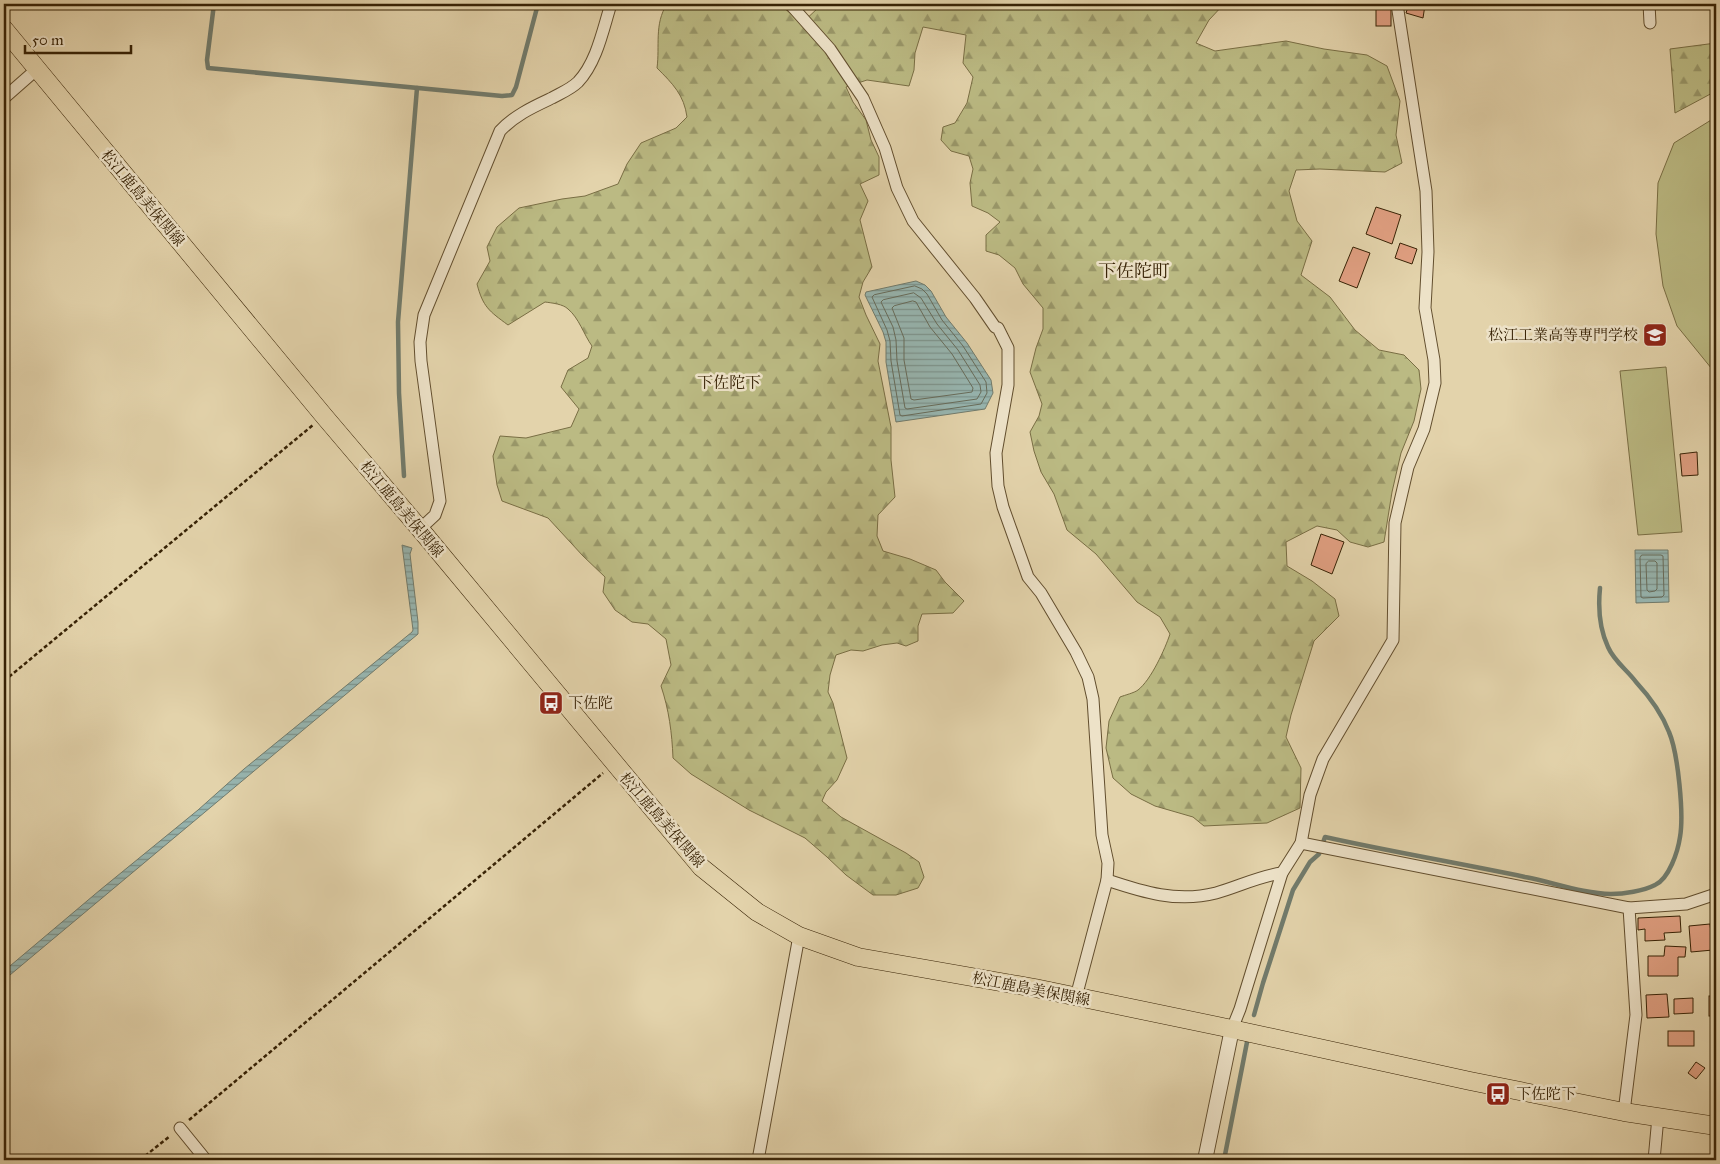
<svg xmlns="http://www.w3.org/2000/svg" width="1720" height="1164" viewBox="0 0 1720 1164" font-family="'IM FELL Great Primer','Noto Serif JP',serif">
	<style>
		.green { fill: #bbba83; stroke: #796e44 }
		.forest { fill: url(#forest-firs); stroke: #796e44 }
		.water { fill: url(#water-rules); stroke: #717b6c }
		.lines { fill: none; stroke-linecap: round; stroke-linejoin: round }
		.shore { stroke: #676c5b; stroke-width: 1 }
		.stream { stroke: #717b6c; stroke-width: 4.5 }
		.building { fill: #e09f81; stroke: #372205 }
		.minor-casing { stroke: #624e2e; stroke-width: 13 }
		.tertiary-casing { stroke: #624e2e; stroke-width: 16 }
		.primary-casing { stroke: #372205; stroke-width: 19 }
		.path { stroke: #372205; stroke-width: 2.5; stroke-dasharray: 4 2.5; stroke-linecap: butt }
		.minor { stroke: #ede2c8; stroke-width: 11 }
		.tertiary { stroke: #ede2c8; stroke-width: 14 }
		.primary { stroke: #e3d3ab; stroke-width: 18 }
		.labels { text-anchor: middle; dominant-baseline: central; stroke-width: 5; stroke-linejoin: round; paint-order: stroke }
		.street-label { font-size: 15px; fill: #372205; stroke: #ede2c8 }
		.poi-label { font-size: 15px; fill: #372205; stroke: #ede2c8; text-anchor: start }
		.neighbourhood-label { font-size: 16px; fill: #372205; stroke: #ede2c8 }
		.quarter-label { font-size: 18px; fill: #372205; stroke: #ede2c8 }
	</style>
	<defs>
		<pattern id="forest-firs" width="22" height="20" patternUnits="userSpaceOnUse" patternTransform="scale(1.25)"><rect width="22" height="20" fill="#bbba83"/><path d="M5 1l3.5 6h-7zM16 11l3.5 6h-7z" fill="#999769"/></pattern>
		<pattern id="water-rules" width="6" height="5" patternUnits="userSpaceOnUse" patternTransform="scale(1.25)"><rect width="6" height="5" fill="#97b6b1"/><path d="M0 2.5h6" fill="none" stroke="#7c948e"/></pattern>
	</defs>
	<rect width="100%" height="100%" fill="#e3d3ab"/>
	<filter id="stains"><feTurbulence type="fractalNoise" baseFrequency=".004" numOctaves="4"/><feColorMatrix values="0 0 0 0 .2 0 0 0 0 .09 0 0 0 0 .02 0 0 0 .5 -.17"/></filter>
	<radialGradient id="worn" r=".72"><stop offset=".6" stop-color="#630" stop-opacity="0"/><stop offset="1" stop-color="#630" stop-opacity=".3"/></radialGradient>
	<g class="green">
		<path d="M1716,117v257l-39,-48 -14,-40 -7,-52 2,-51 16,-40z"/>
		<path d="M1666,367l16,165 -44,3 -18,-164z"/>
	</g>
	<g class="forest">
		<path d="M667,4h112l23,19 16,-15 -1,-4h407l-15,16 -13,23 19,8 71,-10 38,8 43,6 20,11 13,35 -4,34 6,28 -17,9 -65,-3 -24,1 -7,21 8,30 15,20 -11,34 29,22 25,33 24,20 25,5 15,15 2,19 -7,32 -13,32 -9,39 -8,50 -16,5 -18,-5 -13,-12 -20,-4 -31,16 1,24 25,15 23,18 4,17 -25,25 -23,74 -5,22 15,31 -1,40 -33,15 -63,3 -11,-9 -38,-11 -24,-12 -18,-16 -7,-30 3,-27 11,-24c5,-2 14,-4 18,-7 13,-10 27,-41 32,-56l-10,-17 -23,-15 -41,-48 -29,-24 -13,-36 -13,-22 -7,-21 -4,-19 9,-16 3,-12 -12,-32 6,-24 7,-19v-21l-20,-24 -8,-16 -16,-13 -13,-4v-16l14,-13 -12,-9 -16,-7 -2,-23 3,-14 -4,-13 -18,-5 -10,-11 2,-13 12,-4 12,-20 6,-26 -10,-14 3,-28 -43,-8 -8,26 -1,17 -5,16 -42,-6 -21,7 7,15 13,18 5,20 8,17v18l-19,9 8,17 -8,19 12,47 -9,15 -4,15 7,18 14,29 -2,17 13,66v33l4,37 -17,18 -1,21 6,15 27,8 26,11 9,12 19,19 -11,12 -31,1 -4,12v15l-12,5 -9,-3 -15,2 -19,6 -12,-1 -15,5 -6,20 -2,17 5,11 14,55 -10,22 -11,12 -4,9 19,16 65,36 13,9 5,15 -6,11 -22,7h-23l-27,-20 -19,-18 -22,-19 -56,-28 -58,-36 -18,-16c-1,-25 -4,-48 -12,-72l10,-21 -5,-26 -18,-15 -16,-2 -17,-12 -12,-18 2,-15 -22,-21 -35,-38 -46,-17 -5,-16 -4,-29 7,-20 26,2 45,-11 8,-18 -18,-22 7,-17 20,-12 4,-12c-8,-11 -13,-28 -24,-37 -5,-5 -16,-6 -23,-7l-37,23c-19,-14 -25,-18 -31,-41l13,-23 -3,-14 10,-20 22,-19 43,-9 23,-3 33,-12 9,-20 14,-21 35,-15 11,-11c-3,-22 -14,-33 -30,-49 3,-22 -3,-44 10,-64z"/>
		<path d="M1716,43v48l-41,22 -5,-64z"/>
	</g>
	<g class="water">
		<path d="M916,281l9,4 6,6 15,26 21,26 24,37 2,13 -8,16 -89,13 -10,-60v-20l-3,-10 -18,-37 1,-3z"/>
		<path d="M402,545l10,3 -2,6 8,68v12l-414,346v-9l96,-81 98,-80 46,-41 168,-137 1,-2z"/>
		<path d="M1635,550h33l1,52 -33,1z"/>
	</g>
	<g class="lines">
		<g class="shore">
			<path d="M915,286l7,3 5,5 15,26 21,26 23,36 1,11 -6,11 -79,12 -2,-1 -9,-54 -1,-20 -3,-11 -15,-33 2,-2z"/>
			<path d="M914,293l7,5 16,26 21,26 22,35 1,7 -4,7 -70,10 -2,-1 -8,-47 -1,-21 -3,-13 -12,-25 2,-2z"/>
			<path d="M913,301l3,1 14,25 22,27 21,34 -1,4 -58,8 -3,-1 -7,-39v-22l-12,-30 2,-2z"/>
			<path d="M1642,555h19l2,1 1,39 -2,2 -19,1 -2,-1 -1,-39z"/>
			<path d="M1649,561h6l2,2v26l-2,2 -6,1 -2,-2 -1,-26z"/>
		</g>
		<g class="stream">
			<path d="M214,4l-7,56 1,8 294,28 10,-1 4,-8 22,-83"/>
			<path d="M404,476l-5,-83 -1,-71 19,-234"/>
			<path d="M1254,1015l9,-32 30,-93 17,-28 9,-8 6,-17c67,15 134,26 200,40 27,5 59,17 86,17 13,0 32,-3 44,-9 14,-6 23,-34 25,-48 4,-23 -2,-84 -11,-105 -7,-18 -20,-36 -33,-50 -9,-12 -22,-21 -28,-35 -9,-19 -10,-39 -8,-59"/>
			<path d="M1224,1160l24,-123"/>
		</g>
	</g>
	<g class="building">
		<path d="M1409,4l16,1 -2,13 -17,-5z"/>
		<rect x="1376" y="6" width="15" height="20"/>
		<path d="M1376,207l25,8 -9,29 -26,-10z"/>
		<path d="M1400,243l17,6 -5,15 -17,-6z"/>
		<path d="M1353,247l17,6 -13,35 -18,-7z"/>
		<path d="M1697,452l1,23 -16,1 -2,-22z"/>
		<path d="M1321,534l23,8 -12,32 -21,-9z"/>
		<path d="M1680,916l1,16 -17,1 1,7 -20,1v-12l-7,1v-12z"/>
		<path d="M1710,924l3,26 -22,2 -2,-26z"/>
		<path d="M1665,946l21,1 -1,10h-7v19h-30v-20h16z"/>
		<path d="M1667,994l2,23 -22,1 -1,-23z"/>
		<rect x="1709" y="996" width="7" height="20"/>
		<path d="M1693,998v15l-19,1v-15z"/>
		<rect x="1668" y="1031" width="26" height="15"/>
		<path d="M1696,1062l9,6 -9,11 -8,-6z"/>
	</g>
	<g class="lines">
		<defs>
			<g id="minor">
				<path d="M790,4l40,45 33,49 22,50 12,40 16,33 62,77 20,29 3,1 10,20v37l-12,68 2,33 5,21 25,70 13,16 35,59 12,25 5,22 9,136 6,28 -1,17 -31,117"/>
				<path d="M1649,4l1,19"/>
				<path d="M4,98l33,-29"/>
				<path d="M420,529l15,-14 5,-14 -19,-140 -1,-19 4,-27 76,-184c15,-16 33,-24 52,-33 9,-5 19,-9 26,-16 19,-20 25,-53 33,-78"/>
				<path d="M1301,843l328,65 57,-4 30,-10"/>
				<path d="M1107,880c36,12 70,23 109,13 22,-6 43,-17 66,-20"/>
				<path d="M1232,1029l8,-20 42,-136 19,-30 9,-48 13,-36 70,-119 2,-117 13,-56 16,-38 11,-46 -1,-23 -9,-52 3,-56 -2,-61 -29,-187"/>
				<path d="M1624,1112l12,-97 -7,-107"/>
				<path d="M180,1128l26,32"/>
				<path d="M758,1160l41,-224"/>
				<path d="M1654,1160l4,-43"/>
			</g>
			<path id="tertiary" d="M1205,1160l27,-131"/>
			<path id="primary" d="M4,29l320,387 96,113 281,338 56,45 42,24 59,21 177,31 197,41 238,52 154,31 92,14"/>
		</defs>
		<use href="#minor" class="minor-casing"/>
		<use href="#tertiary" class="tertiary-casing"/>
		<use href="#primary" class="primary-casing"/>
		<g class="path">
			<path d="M4,681l309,-256"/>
			<path d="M189,1120l414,-347"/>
			<path d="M140,1160l30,-24"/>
		</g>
		<use href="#minor" class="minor"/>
		<use href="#tertiary" class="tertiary"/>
		<use href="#primary" class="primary"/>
	</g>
	<defs>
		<symbol id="university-square" viewBox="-11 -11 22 22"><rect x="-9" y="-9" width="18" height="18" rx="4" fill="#8f2418" stroke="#ede2c8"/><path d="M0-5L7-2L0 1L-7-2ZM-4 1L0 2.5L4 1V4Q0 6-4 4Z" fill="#fff"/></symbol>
		<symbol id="bus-square" viewBox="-11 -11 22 22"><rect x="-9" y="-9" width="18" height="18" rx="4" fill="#8f2418" stroke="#ede2c8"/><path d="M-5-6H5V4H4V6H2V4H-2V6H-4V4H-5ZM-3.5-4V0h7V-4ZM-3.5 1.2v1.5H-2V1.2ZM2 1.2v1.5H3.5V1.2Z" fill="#fff"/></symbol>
	</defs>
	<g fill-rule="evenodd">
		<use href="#university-square" x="1641" y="321" width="28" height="28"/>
		<use href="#bus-square" x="537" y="689" width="28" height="28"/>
		<use href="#bus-square" x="1484" y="1080" width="28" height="28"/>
	</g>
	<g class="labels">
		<g class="street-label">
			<text transform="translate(143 198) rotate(50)">松江鹿島美保関線</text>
			<text transform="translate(402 509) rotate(50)">松江鹿島美保関線</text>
			<text transform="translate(662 820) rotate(49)">松江鹿島美保関線</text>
			<text transform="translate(1031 989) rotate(11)">松江鹿島美保関線</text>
		</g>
		<g class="poi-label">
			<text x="1638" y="335" text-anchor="end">松江工業高等専門学校</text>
			<text x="568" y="703">下佐陀</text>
			<text x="1516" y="1094">下佐陀下</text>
		</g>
		<g class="neighbourhood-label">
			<text x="729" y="382">下佐陀下</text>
		</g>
		<g class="quarter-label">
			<text x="1134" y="271">下佐陀町</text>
		</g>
	</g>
	<rect width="1720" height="1164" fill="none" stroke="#e3d3ab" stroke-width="20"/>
	<rect x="5" y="5" width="1710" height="1154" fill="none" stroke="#372205" stroke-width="2.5"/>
	<rect x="10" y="10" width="1700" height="1144" fill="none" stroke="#372205"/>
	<path d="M25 45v8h106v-8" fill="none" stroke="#372205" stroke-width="2.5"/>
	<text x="32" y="45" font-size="15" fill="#372205" stroke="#ede2c8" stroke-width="4" paint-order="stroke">50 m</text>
	<rect width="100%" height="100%" filter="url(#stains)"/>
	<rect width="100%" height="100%" fill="url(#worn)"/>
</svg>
